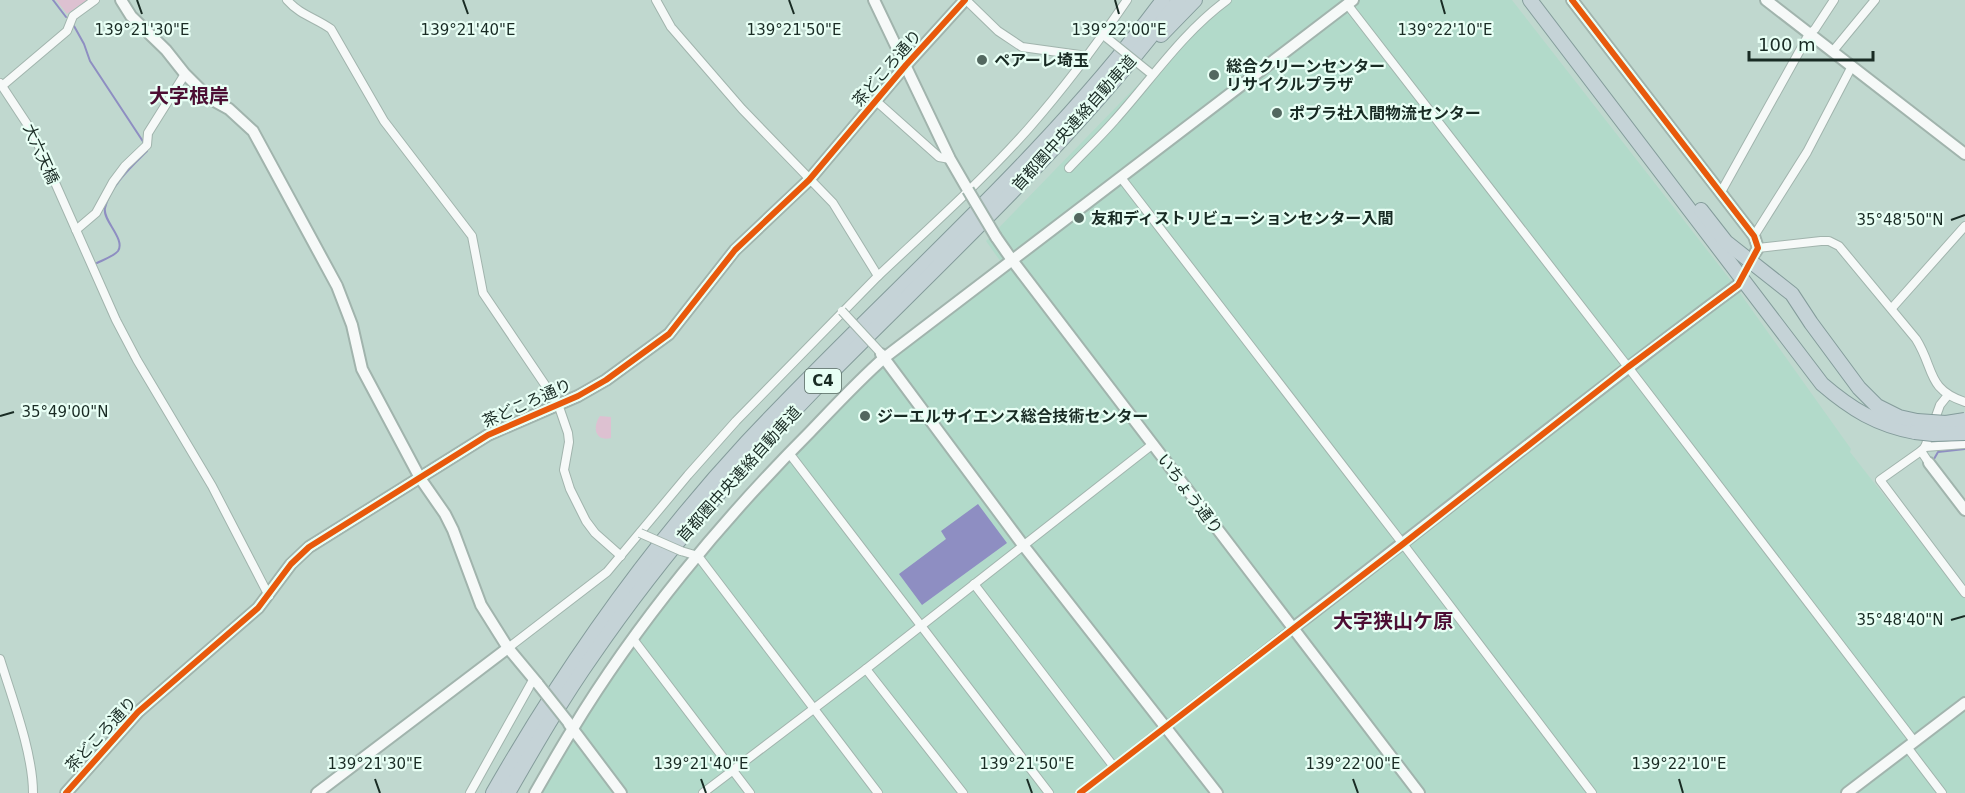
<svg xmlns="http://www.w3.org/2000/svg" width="1965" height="793" viewBox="0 0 1965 793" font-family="'DejaVu Sans','Noto Sans JP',sans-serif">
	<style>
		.built { fill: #b2daca }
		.green { fill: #ddc1d1 }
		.water { fill: #8e8ec2 }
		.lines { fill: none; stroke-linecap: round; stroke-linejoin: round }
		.stream { stroke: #8e8ec2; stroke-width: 2 }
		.street-casing { stroke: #a1b4ad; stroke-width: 10 }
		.secondary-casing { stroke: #a1b4ad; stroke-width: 14 }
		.highway-casing { stroke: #849c9b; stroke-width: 16 }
		.street { stroke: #f6f9f8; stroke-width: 8 }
		.secondary { stroke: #f6f9f8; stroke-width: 10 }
		.highway { stroke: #c5d3d7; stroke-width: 14 }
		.street-bridge-casing { stroke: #a1b4ad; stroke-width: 10; stroke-linecap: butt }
		.secondary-bridge-casing { stroke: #a1b4ad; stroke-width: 14; stroke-linecap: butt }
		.highway-bridge-casing { stroke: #849c9b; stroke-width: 16; stroke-linecap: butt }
		.street-bridge { stroke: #f6f9f8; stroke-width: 8 }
		.secondary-bridge { stroke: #f6f9f8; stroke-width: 10 }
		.highway-bridge { stroke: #c5d3d7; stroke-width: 14 }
		.cycleway-casing { stroke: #e8fff5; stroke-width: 10 }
		.cycleway { stroke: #e8590c; stroke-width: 6 }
		.ticks { fill: none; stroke: #192b24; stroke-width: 2 }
		.poi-dot { fill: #536860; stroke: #e8fff5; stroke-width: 2 }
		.labels { text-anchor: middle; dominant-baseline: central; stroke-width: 4.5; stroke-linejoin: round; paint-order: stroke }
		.shield { fill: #e8fff5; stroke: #576b63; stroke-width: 1.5 }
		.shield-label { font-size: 15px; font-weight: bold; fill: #192b24 }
		.poi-label { font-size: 16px; font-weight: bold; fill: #192b24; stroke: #e8fff5; text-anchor: start }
		.street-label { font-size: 16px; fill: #192b24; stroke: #e8fff5 }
		.quarter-label { font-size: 20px; font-weight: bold; fill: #4c0e33; stroke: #e8fff5 }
		.ticks-label { font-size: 15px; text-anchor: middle; fill: #192b24; stroke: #e8fff5; stroke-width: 4.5; stroke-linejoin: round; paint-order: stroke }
	</style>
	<rect width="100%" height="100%" fill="#c0d8cf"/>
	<path class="built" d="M1220,0h292l220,282 119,167 -1,3 115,147v194h-1424l38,-68 59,-87 65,-82 91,-105 92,-93 120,-89 -20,-28z"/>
	<g class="green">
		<path d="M56,0h31l-20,14z"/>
		<path d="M600,416l11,1v21c-16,4 -19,-11 -11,-22z"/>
	</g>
	<path class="water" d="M978,504l29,39 -85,62 -23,-31 47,-35 -5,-8z"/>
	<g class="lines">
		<g class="stream">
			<path d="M53,0l13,17"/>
			<path d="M74,26l10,18 6,17 54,82"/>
			<path d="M97,263c6,-3 17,-7 21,-12 8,-12 -16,-31 -13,-43 5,-22 27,-42 42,-57"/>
			<path d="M1934,459l4,-7 27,-3"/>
		</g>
		<defs>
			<g id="street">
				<path d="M287,0c13,15 29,18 44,29l53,92 88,115 11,57 75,111 10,29 1,9 -5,28 6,19 16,32 9,12 26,23"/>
				<path d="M966,0l32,31 24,16 65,9"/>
				<path d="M1347,4l281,363 286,374"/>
				<path d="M1833,51l42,-51"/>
				<path d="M0,83l33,50 83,187 21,40 75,126 57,110"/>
				<path d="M2,86l65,-55 6,-15 22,-16"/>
				<path d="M875,100l64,57 11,2"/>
				<path d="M1069,168c15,-16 31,-31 45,-47 37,-41 68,-88 113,-121"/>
				<path d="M1122,179l281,365 189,249"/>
				<path d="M1721,192l88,-158 6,-5 19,-29"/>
				<path d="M76,230l20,-17 17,-31 12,-16 22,-21 1,-12 37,-59"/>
				<path d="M1754,236l53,-84 45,-86"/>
				<path d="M1758,248l63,-7h8l10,5 77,93c19,30 10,50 49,63"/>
				<path d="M878,276c51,-48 104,-95 151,-148 35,-40 68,-84 98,-128"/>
				<path d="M1892,308l73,-82"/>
				<path d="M1925,447l40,-3"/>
				<path d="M1921,451l-41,29 85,113"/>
				<path d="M789,453l260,340"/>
				<path d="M1929,463l-8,-12 4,-4 15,-42 8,-10"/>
				<path d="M681,551l17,5 180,237"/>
				<path d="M974,584l140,183"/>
				<path d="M633,639l117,154"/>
				<path d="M508,648l99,-76 81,-97 48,-54 142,-145 -45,-73 -91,-94 -71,-82 -15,-27"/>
				<path d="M0,659c12,39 33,94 33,134"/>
				<path d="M866,669l97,124"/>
				<path d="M1907,747l35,46"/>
				<path d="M470,793l63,-113"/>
				<path d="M703,793l163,-124 287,-225"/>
				<path d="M1080,793l213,-165"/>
			</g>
			<g id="secondary">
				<path d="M121,0l10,16 35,34 19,24 24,24 20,11 24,22 84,155 15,39 10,44 58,109 25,36 8,16 28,75 27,43 30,36"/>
				<path d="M874,0l76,159 18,31"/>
				<path d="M1572,0l182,236 4,12 -3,5"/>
				<path d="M1766,0l199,154"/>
				<path d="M996,237l16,23 407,533"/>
				<path d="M881,354l142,191 194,248"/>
				<path d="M1929,463l36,47"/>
				<path d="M1293,628c149,-114 294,-232 445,-343"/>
				<path d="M569,724l52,69"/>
				<path d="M66,793l72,-81 120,-104 33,-44 18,-17 179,-112 90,-39 28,-16 63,-46 66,-84 74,-70 97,-115 59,-65"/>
				<path d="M317,793l191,-145"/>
				<path d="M535,793c12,-21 24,-42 37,-63 64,-106 150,-210 238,-298 24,-25 48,-51 74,-74l469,-358"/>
				<path d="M1847,793l118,-90"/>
			</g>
			<g id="highway">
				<path d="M1530,0l292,384c29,25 55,41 93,48"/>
				<path d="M1161,35l34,-35"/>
				<path d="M1701,210l25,32 66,52 19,29 48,65 18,18 22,11 18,4"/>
				<path d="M493,793c72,-126 156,-245 254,-351 138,-148 295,-279 416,-442"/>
				<path d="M508,793c27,-47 54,-94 85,-138 65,-95 141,-183 221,-265 125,-127 258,-247 365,-390"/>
			</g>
		</defs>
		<use href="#street" class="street-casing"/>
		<use href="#secondary" class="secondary-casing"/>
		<use href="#highway" class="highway-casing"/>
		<use href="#street" class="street"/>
		<use href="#secondary" class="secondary"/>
		<use href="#highway" class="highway"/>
		<defs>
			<g id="street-bridge">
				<path d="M1107,38l42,34"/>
				<path d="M842,311l37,40"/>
				<path d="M640,533l41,18"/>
			</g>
			<g id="secondary-bridge">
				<path d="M968,190l28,47"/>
				<path d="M538,684l30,38"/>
			</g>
			<g id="highway-bridge">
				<path d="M1917,421l29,2 19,-3"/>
				<path d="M1915,432l18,2 32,-1"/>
			</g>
		</defs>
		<use href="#street-bridge" class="street-bridge-casing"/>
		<use href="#secondary-bridge" class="secondary-bridge-casing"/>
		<use href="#highway-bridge" class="highway-bridge-casing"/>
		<use href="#street-bridge" class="street-bridge"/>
		<use href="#secondary-bridge" class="secondary-bridge"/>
		<use href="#highway-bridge" class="highway-bridge"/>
		<defs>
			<g id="cycleway">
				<path d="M66,793l72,-81 120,-104 33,-44 18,-17 179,-112 90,-39 28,-16 63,-46 66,-84 74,-70 97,-115 59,-65"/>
				<path d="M1080,793l323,-249 225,-177 110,-82 20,-37 -4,-12 -182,-236"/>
			</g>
		</defs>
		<use href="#cycleway" class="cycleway-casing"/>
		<use href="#cycleway" class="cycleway"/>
	</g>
	<path class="ticks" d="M137,0l5,14M463,0l5,14M789,0l5,14M1115,0l4,14M1441,0l4,14M1951,220l14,-5M0,416l14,-4M1951,620l14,-4M375,779l5,14M701,779l5,14M1027,779l5,14M1353,779l5,14M1679,779l4,14"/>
	<g class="poi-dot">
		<circle cx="982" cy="60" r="6"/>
		<circle cx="1214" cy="75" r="6"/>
		<circle cx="1277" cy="113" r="6"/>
		<circle cx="1079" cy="218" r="6"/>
		<circle cx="865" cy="416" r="6"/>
	</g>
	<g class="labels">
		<rect class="shield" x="805" y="369" width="36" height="24" rx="4.5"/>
		<g class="shield-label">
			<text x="823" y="381">C4</text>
		</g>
		<g class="poi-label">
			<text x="994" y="60">ペアーレ埼玉</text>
			<text x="1226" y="66">総合クリーンセンター<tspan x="1226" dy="18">リサイクルプラザ</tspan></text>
			<text x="1289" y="113">ポプラ社入間物流センター</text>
			<text x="1091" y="218">友和ディストリビューションセンター入間</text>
			<text x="877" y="416">ジーエルサイエンス総合技術センター</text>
		</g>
		<g class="street-label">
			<text transform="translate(887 68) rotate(-49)">茶どころ通り</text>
			<text transform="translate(1074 123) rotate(-48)">首都圏中央連絡自動車道</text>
			<text transform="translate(41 154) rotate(66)">大六天橋</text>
			<text transform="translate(527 403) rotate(-24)">茶どころ通り</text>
			<text transform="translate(739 474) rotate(-48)">首都圏中央連絡自動車道</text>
			<text transform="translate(1190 494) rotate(53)">いちょう通り</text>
			<text transform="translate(101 734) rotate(-47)">茶どころ通り</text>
		</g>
		<g class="quarter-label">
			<text x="189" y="96">大字根岸</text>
			<text x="1393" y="621">大字狭山ケ原</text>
		</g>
	</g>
	<g class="ticks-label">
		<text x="142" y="35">139°21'30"E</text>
		<text x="468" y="35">139°21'40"E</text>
		<text x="794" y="35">139°21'50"E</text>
		<text x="1119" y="35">139°22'00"E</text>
		<text x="1445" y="35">139°22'10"E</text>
		<text x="1900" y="225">35°48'50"N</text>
		<text x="65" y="417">35°49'00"N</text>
		<text x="1900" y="625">35°48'40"N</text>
		<text x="375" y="769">139°21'30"E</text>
		<text x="701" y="769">139°21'40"E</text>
		<text x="1027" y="769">139°21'50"E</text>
		<text x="1353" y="769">139°22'00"E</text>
		<text x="1679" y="769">139°22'10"E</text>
	</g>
	<path d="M1749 51v9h124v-9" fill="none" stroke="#192b24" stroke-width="3"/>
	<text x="1758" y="51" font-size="18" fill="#192b24" stroke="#e8fff5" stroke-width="4.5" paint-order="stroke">100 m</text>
</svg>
